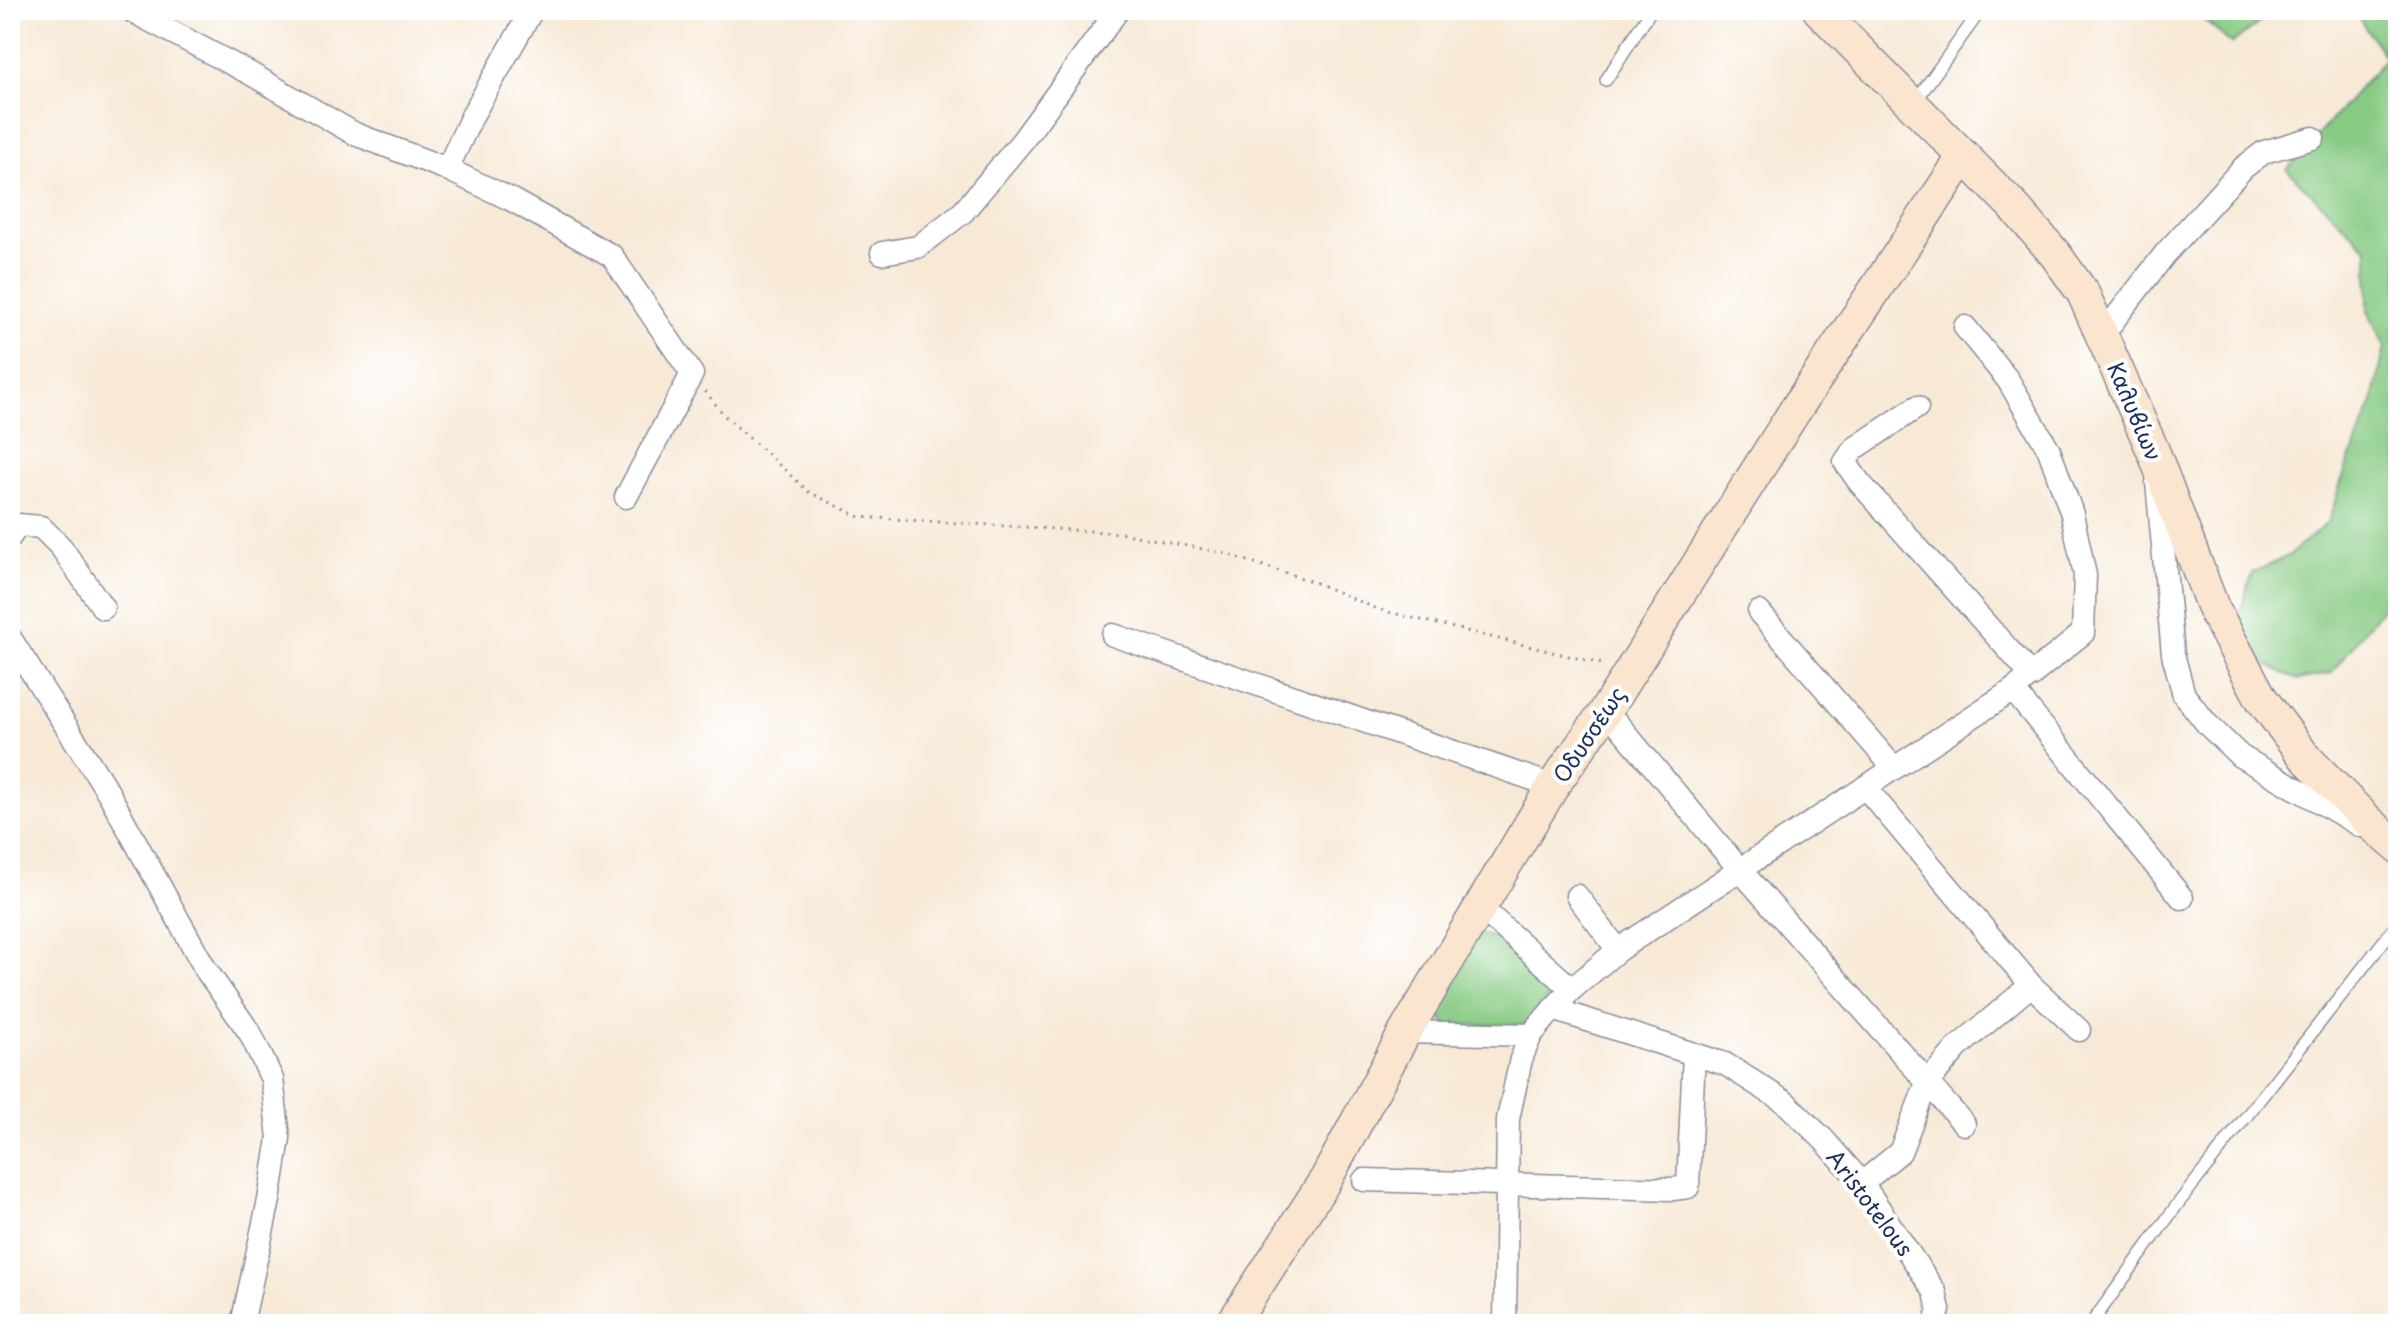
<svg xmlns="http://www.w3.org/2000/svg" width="2408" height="1334" viewBox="0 0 2408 1334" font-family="'Playpen Sans',sans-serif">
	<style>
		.green { fill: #88cb84; stroke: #527d71; stroke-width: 2 }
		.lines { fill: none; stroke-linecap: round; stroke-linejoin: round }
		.stream { stroke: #57b0d4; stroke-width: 6 }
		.lane-casing { stroke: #898c9a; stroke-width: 14 }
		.street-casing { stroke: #898c9a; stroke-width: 25 }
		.secondary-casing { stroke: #898c9a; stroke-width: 35 }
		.path { stroke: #898c9a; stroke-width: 3; stroke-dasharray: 2 6; stroke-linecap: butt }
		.lane { stroke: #fff; stroke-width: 11 }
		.street { stroke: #fff; stroke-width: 22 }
		.secondary { stroke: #fce5cf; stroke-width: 32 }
		.labels { text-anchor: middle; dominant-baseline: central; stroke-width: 8; stroke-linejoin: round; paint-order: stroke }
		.street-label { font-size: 22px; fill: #1b2f5e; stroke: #fff }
	</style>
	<rect width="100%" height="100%" fill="#fff"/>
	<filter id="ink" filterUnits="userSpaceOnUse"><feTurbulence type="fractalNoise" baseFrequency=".0125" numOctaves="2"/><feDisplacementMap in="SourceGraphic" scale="16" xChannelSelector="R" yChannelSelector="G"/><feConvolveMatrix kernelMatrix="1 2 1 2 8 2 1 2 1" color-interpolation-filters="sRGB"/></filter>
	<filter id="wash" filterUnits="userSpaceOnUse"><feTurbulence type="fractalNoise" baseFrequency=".006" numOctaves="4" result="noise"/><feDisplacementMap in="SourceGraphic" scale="32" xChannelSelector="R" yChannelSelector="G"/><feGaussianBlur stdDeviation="1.8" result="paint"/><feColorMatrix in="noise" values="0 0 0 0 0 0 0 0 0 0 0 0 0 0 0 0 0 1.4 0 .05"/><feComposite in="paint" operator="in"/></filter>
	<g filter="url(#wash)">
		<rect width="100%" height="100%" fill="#f7e9d6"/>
		<g class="green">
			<path d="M2204,10h71l-43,34 -26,-22z"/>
			<path d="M2353,10h45v572l-18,29 -49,62 -33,7 -34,-16 -28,-38 16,-53 38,-18 39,-34 12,-39 31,-78 13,-57 -17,-36v-62l-81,-79 99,-112z"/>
			<path d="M1476,934l26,4 50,56 -29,31h-76l-17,-18z"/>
		</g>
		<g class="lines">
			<path class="stream" d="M1091,10l1,3"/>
		</g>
	</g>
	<g filter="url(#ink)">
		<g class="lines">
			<defs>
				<g id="lane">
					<path d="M1606,80l45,-70"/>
					<path d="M1914,103l67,-93"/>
					<path d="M2093,1321l84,-116 221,-282"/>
				</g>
				<g id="street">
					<path d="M130,10l121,64 104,60 92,35 63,30 102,57 80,118 -66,123"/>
					<path d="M447,169l26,-55 59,-104"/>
					<path d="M882,253l36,-6 45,-35 60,-72 95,-130"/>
					<path d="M2103,334l62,-80 78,-86 21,-16 49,-14"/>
					<path d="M1917,407l-63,42 -9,13 14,20 173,194"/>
					<path d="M2157,482l16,172 11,41 23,29 33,32 121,70"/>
					<path d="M10,537l8,-12 23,2 20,20 42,61"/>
					<path d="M1759,612l134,155"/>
					<path d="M1113,635l440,151"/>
					<path d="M10,638l98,154 98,178 44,63 22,46 7,59 -10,62 -27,124"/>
					<path d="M2013,690l169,208"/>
					<path d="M1606,710l135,161 223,253"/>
					<path d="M1865,787l166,198 48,45"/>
					<path d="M1577,896l41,54"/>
					<path d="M1480,907l92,82"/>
					<path d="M1553,1009l172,55 60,38 39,38 38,43 73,109 4,18 -4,14"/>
					<path d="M1405,1032l126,3"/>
					<path d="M1364,1180l309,9 15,-2 6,-133"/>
					<path d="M1862,1183l38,-31 27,-69 31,-36 73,-62"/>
					<path d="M1505,1324l3,-205 13,-60 10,-24 22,-26 19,-20 46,-39 395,-260 70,-57 2,-58 -13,-61 -23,-64 -41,-70 -43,-53"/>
				</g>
				<g id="secondary">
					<path d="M1819,10l197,199 39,45 28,39 71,160 59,155 48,90 43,58 66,67 28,24"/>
					<path d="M1232,1324l94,-145 79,-147 148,-246 53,-76 188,-298 170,-256"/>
				</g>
			</defs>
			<use href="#lane" class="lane-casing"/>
			<use href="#street" class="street-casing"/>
			<use href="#secondary" class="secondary-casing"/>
			<path class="path" d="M705,391l19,24 85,77 51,25 261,16 102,20 88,28 69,29 226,55"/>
			<use href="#lane" class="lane"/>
			<use href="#street" class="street"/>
			<use href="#secondary" class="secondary"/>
		</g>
	</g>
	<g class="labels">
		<g class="street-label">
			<text transform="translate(2136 411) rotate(67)">Καλυβίων</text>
			<text transform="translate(1588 734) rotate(-56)">Οδυσσέως</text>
			<text transform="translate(1871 1202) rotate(53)">Aristotelous</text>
		</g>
	</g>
	<rect width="2408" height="1334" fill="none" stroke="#fff" stroke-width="40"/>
</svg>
